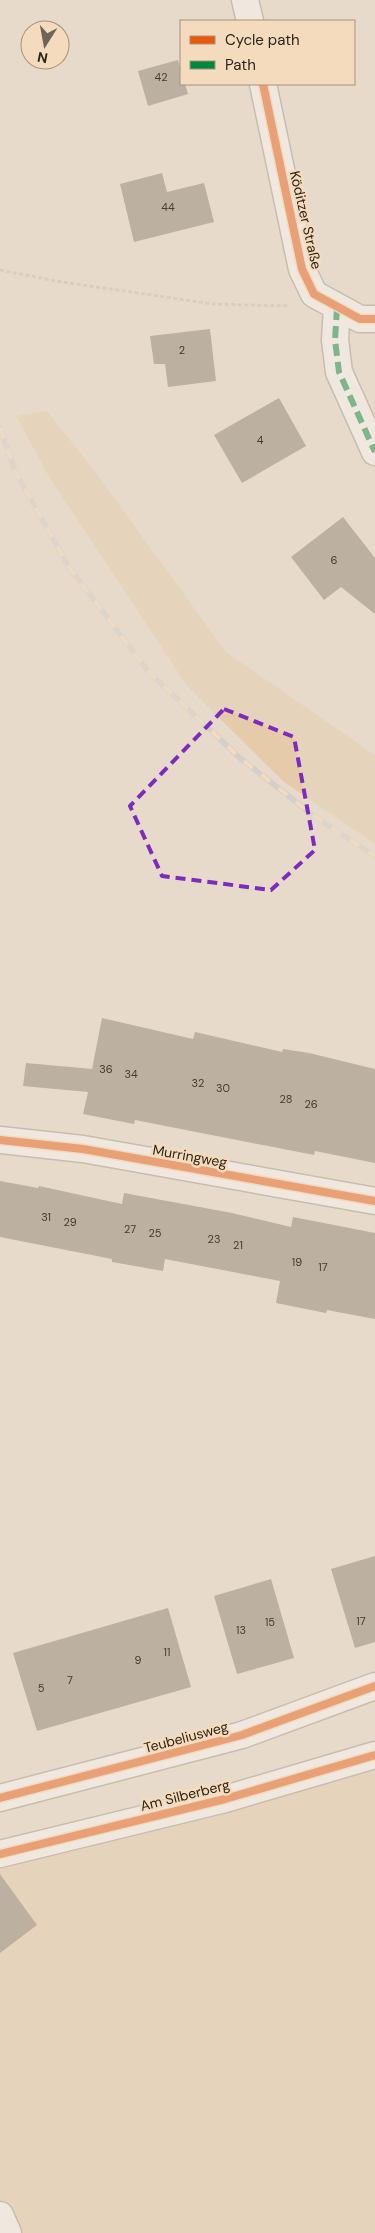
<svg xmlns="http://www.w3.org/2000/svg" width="375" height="2233" viewBox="0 0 375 2233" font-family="'DM Sans',sans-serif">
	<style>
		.green { fill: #e5cbaa }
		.building { fill: #877c6e }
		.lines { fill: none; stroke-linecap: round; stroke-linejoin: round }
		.street-casing { stroke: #a2988c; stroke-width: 29 }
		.path { stroke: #c3beb8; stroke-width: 3; stroke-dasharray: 4 2.5; stroke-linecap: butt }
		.street { stroke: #fbf9f7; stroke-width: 26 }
		.rail-casing { stroke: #d3cfca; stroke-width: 5.5 }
		.rail { stroke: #f4dbbd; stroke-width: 4; stroke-dasharray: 11; stroke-linecap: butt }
		.quiet { stroke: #00873e; stroke-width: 6; stroke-dasharray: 12 6; stroke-linecap: butt }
		.cycleway-casing { stroke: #f4dbbd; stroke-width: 11 }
		.cycleway { stroke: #e8590c; stroke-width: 8 }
		.marked { fill: none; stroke: #7b2cbf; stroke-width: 4; stroke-dasharray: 10 6; stroke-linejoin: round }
		.labels { text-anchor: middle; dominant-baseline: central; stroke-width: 5; stroke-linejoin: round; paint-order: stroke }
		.number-label { font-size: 11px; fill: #443a2e }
		.street-label { font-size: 14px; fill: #2d2419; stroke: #f4dbbd }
	</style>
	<rect width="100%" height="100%" fill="#e7daca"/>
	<g class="green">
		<path d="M47,411l49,62 130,179 149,103v89l-91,-62 -97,-96 -139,-211 -32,-59z"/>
		<path d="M375,1755v478h-367l-8,-18v-361z"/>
	</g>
	<g class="building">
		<path d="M178,60l3,11v13h4l3,10 -40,12 -10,-35z"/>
		<path d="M162,173l5,19 37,-9 10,39 -80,20 -14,-58z"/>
		<path d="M210,329l6,52 -48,6 -3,-23h-11l-4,-28z"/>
		<path d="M279,398l27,48 -64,37 -28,-48z"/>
		<path d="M343,517l32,41v56l-34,-27 -17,13 -33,-43z"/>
		<path d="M102,1018l91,21 2,-7 87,20 1,-3 26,4 66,16v94l-60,-12 -1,4 -179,-35 -1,4 -51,-10 5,-22 -65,-6 3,-23 66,6z"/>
		<path d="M0,1181l38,7 1,-2 83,18 2,-11 108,20 59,14 2,-10 82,16v86l-48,-9 -1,3 -50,-10 4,-22 -115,-22 -2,12 -51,-9v-3l-112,-22z"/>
		<path d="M375,1556v86l-20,6 -24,-79z"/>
		<path d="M271,1579l23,79 -57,16 -23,-78z"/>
		<path d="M168,1608l23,79 -154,44 -24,-78z"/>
		<path d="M0,1874l37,51 -37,28z"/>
	</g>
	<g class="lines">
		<defs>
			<g id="street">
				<path d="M245,0l5,21"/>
				<path d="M263,84l39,185 12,25 46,25h15"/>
				<path d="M337,308l-2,32 4,32 36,80"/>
				<path d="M0,1140l83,9 292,52"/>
				<path d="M0,1798l242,-63 133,-49"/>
				<path d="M0,1854l225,-55 150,-44"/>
				<path d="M0,2215l8,18"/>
			</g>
		</defs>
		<use href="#street" class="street-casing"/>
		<path class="path" d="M0,270l56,11 157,23 76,2"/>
		<use href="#street" class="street"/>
		<defs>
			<path id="rail" d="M0,428l16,45 53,94 79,104 92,87 78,61 57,37"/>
		</defs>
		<use href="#rail" class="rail-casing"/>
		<use href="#rail" class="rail"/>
		<path class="quiet" d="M337,308l-2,32 4,32 36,80"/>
		<defs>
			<g id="cycleway">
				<path d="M263,84l39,185 12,25 46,25h15"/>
				<path d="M0,1140l83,9 292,52"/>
				<path d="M0,1798l242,-63 133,-49"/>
				<path d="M0,1854l225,-55 150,-44"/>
			</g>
		</defs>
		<use href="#cycleway" class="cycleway-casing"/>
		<use href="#cycleway" class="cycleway"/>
	</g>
	<path d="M0 0H375V2233H0ZM224,709l70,28 21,113 -44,40 -109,-14 -32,-70z" fill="#e7daca" fill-opacity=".55" fill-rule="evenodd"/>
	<path class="marked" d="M224,709l70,28 21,113 -44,40 -109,-14 -32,-70z"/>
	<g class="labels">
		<g class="number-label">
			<text x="161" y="77">42</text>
			<text x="168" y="207">44</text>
			<text x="182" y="350">2</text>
			<text x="260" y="440">4</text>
			<text x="334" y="560">6</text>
			<text x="106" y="1069">36</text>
			<text x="131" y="1074">34</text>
			<text x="198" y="1083">32</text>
			<text x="223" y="1088">30</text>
			<text x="286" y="1099">28</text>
			<text x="311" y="1104">26</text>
			<text x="46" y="1217">31</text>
			<text x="70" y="1222">29</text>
			<text x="130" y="1229">27</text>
			<text x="155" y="1233">25</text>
			<text x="214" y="1239">23</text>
			<text x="238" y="1245">21</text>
			<text x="297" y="1262">19</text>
			<text x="323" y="1267">17</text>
			<text x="361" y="1621">17</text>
			<text x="270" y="1622">15</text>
			<text x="241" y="1630">13</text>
			<text x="167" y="1652">11</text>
			<text x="138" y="1660">9</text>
			<text x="70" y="1680">7</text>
			<text x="41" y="1688">5</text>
		</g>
		<g class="street-label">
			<text transform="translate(306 220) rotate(77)">Köditzer Straße</text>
			<text transform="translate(190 1156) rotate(10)">Murringweg</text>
			<text transform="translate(186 1737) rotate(-15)">Teubeliusweg</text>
			<text transform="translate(185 1795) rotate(-14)">Am Silberberg</text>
		</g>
	</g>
	<rect x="180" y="20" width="175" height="65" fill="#f4dbbd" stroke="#a4927b"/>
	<rect x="190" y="36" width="25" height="8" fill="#e8590c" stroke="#a4927b"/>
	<text x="225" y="45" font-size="15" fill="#2d2419">Cycle path</text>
	<rect x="190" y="61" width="25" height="8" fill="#00873e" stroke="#a4927b"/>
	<text x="225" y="70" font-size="15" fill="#2d2419">Path</text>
	<g transform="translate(45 45) rotate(191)"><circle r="24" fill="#f4dbbd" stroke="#a4927b"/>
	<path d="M0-4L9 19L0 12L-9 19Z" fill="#6e6457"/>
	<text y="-8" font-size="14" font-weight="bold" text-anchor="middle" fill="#2d2419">N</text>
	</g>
</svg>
